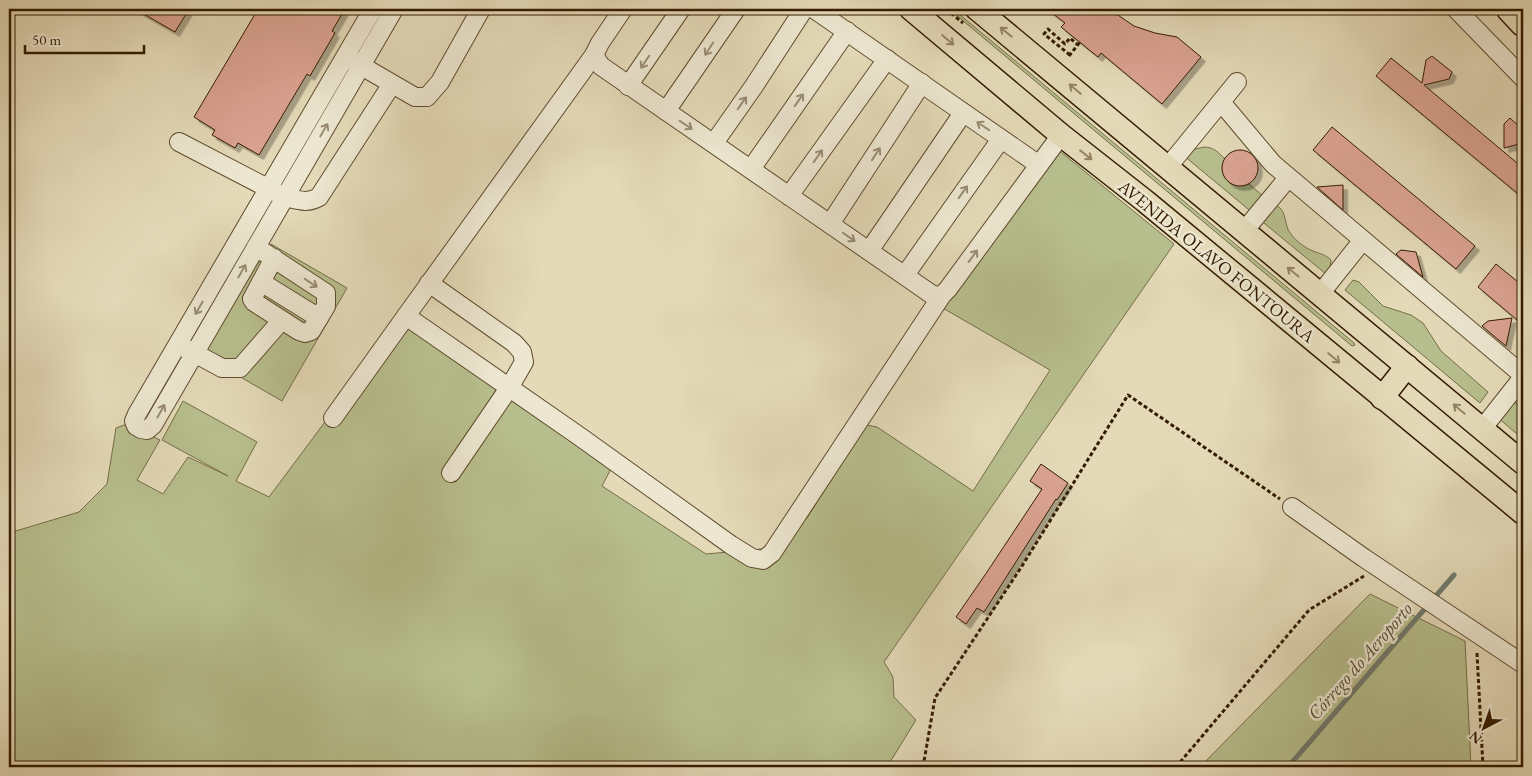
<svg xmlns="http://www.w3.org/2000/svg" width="1532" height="776" viewBox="0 0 1532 776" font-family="'EB Garamond',serif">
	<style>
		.green { fill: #b7be8d; stroke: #766d46 }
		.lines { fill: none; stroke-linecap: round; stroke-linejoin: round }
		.stream { stroke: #707a6e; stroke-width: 5 }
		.building { fill: #dba392; stroke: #341c00; filter: url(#shadow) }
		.minor-casing { stroke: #604c2e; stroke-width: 20 }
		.major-casing { stroke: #341c00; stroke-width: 25 }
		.highway-casing { stroke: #341c00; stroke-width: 29 }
		.path { stroke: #341c00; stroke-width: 3; stroke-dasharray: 4 2.5; stroke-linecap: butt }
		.minor { stroke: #ede7d1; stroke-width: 18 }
		.major { stroke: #e4dab8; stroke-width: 22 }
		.highway { stroke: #e4dab8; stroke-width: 26 }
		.oneway { stroke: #958465 }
		.oneway2 { stroke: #9a8c73 }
		.labels { text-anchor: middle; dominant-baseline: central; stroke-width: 5; stroke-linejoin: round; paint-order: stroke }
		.street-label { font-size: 18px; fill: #341c00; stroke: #ede7d1 }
		.water-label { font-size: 19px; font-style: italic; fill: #524b37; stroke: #ede7d1 }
	</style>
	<defs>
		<filter id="shadow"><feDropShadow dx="4.5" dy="4.5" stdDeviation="0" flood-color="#0004"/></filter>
	</defs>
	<rect width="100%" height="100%" fill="#e4dab8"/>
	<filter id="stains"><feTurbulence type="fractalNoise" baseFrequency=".004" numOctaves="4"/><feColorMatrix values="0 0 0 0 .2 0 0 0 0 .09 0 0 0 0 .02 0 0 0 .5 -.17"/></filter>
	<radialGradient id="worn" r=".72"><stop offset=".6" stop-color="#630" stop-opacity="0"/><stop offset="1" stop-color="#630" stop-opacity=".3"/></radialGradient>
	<g class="green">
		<path d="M949,9h4l401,334 1,2 -3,1z"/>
		<path d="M1051,144l123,100 -290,418 9,15 1,20 22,23 -29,47h-878v-234l70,-21 28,-28 9,-56 11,-4 33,16 -23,40 26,14 25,-37 40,19 -66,-36 21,-39 74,41 -21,39 33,16 132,-177 211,147 -10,19 104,68 56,-5 27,-14 18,-17 59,-93 11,2 96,64 77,-121 -109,-63z"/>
		<path d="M1204,147c10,0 15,6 21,12 -5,10 -1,18 6,25l13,2 5,-2 14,12 -9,18 -71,-59 4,-4z"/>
		<path d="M1274,205c14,3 9,20 17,29 5,7 14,14 22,17 7,3 12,3 18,9l-1,8 -4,6 -67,-55z"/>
		<path d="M271,244l76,44 -65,113 -85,-49z"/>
		<path d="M1353,280l6,2 24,24 28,9 12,8 18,28 47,41 -8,11 -135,-113z"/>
		<path d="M1513,403l10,1v35l-26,-22z"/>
		<path d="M1370,594l95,47 6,126h-271z"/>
	</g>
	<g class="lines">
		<path class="stream" d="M1288,767l166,-192"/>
	</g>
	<g class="building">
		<path d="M135,9h54l-14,23z"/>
		<path d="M258,9h87l-13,22 3,2 -25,43 -3,-2 -48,81 -21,-12 -3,5 -23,-13 3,-5 -21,-13z"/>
		<path d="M1047,9h62l25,17 21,7 22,4 24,20 -39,47 -61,-51 -3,4 -37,-30 4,-4z"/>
		<path d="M1432,56l20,16 -3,7 -25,6 99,83v30l-147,-122 15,-18 31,25 4,-23z"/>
		<path d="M1510,118l13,12v13l-19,5v-24z"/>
		<path d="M1332,127l143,119 -19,23 -143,-119z"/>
		<circle cx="1240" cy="168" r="18"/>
		<path d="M1343,185v25l-26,-23z"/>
		<path d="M1401,250l15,2 7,25 -27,-23z"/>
		<path d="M1496,264l27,22v39l-45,-38z"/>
		<path d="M1512,318l-6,28 -24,-20 6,-5z"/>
		<path d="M1041,464l27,19 -11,17 -1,-1 -72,113 -7,-4 -11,16 -10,-7 31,-45 55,-83 -12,-8z"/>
	</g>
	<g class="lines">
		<defs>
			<g id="minor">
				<path d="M373,9l-236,405 -3,7 2,5 5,3 6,1 6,-5 241,-416"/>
				<path d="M623,9l-23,34 -6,12 7,11 333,230 8,-1 6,-6 91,-124 -225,-156"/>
				<path d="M1456,9l67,69"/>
				<path d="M594,55l-188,261 173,120 152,109 21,13 11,2 9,-7 170,-258"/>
				<path d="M353,61l62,36h12l13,-15 41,-73"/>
				<path d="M628,86l53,-77"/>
				<path d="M1221,102l52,62 250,211"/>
				<path d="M666,111l70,-102"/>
				<path d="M179,142l106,55c13,3 22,7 34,0l73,-113"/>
				<path d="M714,143l40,-57 50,-77"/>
				<path d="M1039,165l22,-30"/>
				<path d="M1167,168l70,-86"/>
				<path d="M751,169l96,-138"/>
				<path d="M789,196l98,-137"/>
				<path d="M830,224l92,-141"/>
				<path d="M1244,231l44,-53"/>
				<path d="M256,247l70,46v13l-15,25 -6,2 -6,-2 -45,-29 -2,-3 22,-41"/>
				<path d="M869,251l94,-138"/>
				<path d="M905,275l96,-136"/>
				<path d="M261,282l58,36"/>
				<path d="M429,283l85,60 8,9 2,10 -15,26 -58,85"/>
				<path d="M1320,294l43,-54"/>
				<path d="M185,348l37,20h18l41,-47"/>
				<path d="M333,418l73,-102"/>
				<path d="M1482,429l41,-52"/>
				<path d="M1292,507l72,51 159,106"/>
			</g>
			<g id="major">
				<path d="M911,9l150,126 84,66 378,312"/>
				<path d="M977,9l546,454"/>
				<path d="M1382,398l25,-32"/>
			</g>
			<path id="highway" d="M1510,9l13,14"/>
		</defs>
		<use href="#minor" class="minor-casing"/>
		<use href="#major" class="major-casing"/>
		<use href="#highway" class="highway-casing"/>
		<g class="path">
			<path d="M946,9l17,14"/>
			<path d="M1070,55l-26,-21 4,-5 17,15 5,-6 8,7"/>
			<path d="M1069,56l11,-14"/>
			<path d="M1477,653l6,114"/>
			<path d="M923,767l12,-69 87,-132 106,-171 152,104"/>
			<path d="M1176,767l133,-157 55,-34"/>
		</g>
		<use href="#minor" class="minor"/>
		<use href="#major" class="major"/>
		<use href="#highway" class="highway"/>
	</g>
	<defs><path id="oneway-shaft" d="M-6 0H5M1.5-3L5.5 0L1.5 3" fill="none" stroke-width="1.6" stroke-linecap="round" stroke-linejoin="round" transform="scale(1.25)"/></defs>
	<g class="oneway">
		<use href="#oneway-shaft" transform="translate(1006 32) rotate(-141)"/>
		<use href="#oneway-shaft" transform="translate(948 40) rotate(40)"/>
		<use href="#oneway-shaft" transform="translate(1075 89) rotate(-140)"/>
		<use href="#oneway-shaft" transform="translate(1086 155) rotate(38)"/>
		<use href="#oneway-shaft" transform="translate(1293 272) rotate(-141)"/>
		<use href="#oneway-shaft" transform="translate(1334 358) rotate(40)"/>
		<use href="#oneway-shaft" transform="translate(1459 409) rotate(-140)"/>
	</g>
	<g class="oneway2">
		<use href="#oneway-shaft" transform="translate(709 49) rotate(123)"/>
		<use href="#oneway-shaft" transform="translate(645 62) rotate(124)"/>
		<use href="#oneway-shaft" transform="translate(799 100) rotate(-55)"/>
		<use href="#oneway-shaft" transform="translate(742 103) rotate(-55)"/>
		<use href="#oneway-shaft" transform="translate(686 125) rotate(34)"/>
		<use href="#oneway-shaft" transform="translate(983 126) rotate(-146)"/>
		<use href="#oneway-shaft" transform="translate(324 130) rotate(-60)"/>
		<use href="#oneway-shaft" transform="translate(876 154) rotate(-57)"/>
		<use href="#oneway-shaft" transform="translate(818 156) rotate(-55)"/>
		<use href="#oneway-shaft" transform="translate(963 192) rotate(-55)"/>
		<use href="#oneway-shaft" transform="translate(849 237) rotate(35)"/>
		<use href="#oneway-shaft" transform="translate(973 256) rotate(-54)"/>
		<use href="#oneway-shaft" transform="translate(242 271) rotate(-60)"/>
		<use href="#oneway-shaft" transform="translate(311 283) rotate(34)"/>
		<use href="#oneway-shaft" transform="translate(199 308) rotate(120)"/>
		<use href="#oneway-shaft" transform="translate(161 411) rotate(-61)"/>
	</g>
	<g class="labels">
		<g class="street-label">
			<text transform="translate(1217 261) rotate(39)">AVENIDA OLAVO FONTOURA</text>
		</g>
		<g class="water-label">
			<text transform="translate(1360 661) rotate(-49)">Córrego do Aeroporto</text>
		</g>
	</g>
	<rect width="1532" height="776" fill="none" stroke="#e4dab8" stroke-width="30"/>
	<rect x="10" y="10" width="1512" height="756" fill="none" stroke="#341c00" stroke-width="2.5"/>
	<rect x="15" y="15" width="1502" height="746" fill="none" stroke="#341c00"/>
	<g transform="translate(1484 728) rotate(221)" stroke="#ede7d1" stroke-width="4" paint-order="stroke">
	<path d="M0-4L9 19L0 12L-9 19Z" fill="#341c00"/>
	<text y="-8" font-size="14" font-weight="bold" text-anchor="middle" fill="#341c00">N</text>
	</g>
	<path d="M25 45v8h119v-8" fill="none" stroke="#341c00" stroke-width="2.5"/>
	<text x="32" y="45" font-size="15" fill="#341c00" stroke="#ede7d1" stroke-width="4" paint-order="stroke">50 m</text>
	<rect width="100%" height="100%" filter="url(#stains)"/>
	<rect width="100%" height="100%" fill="url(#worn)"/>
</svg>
